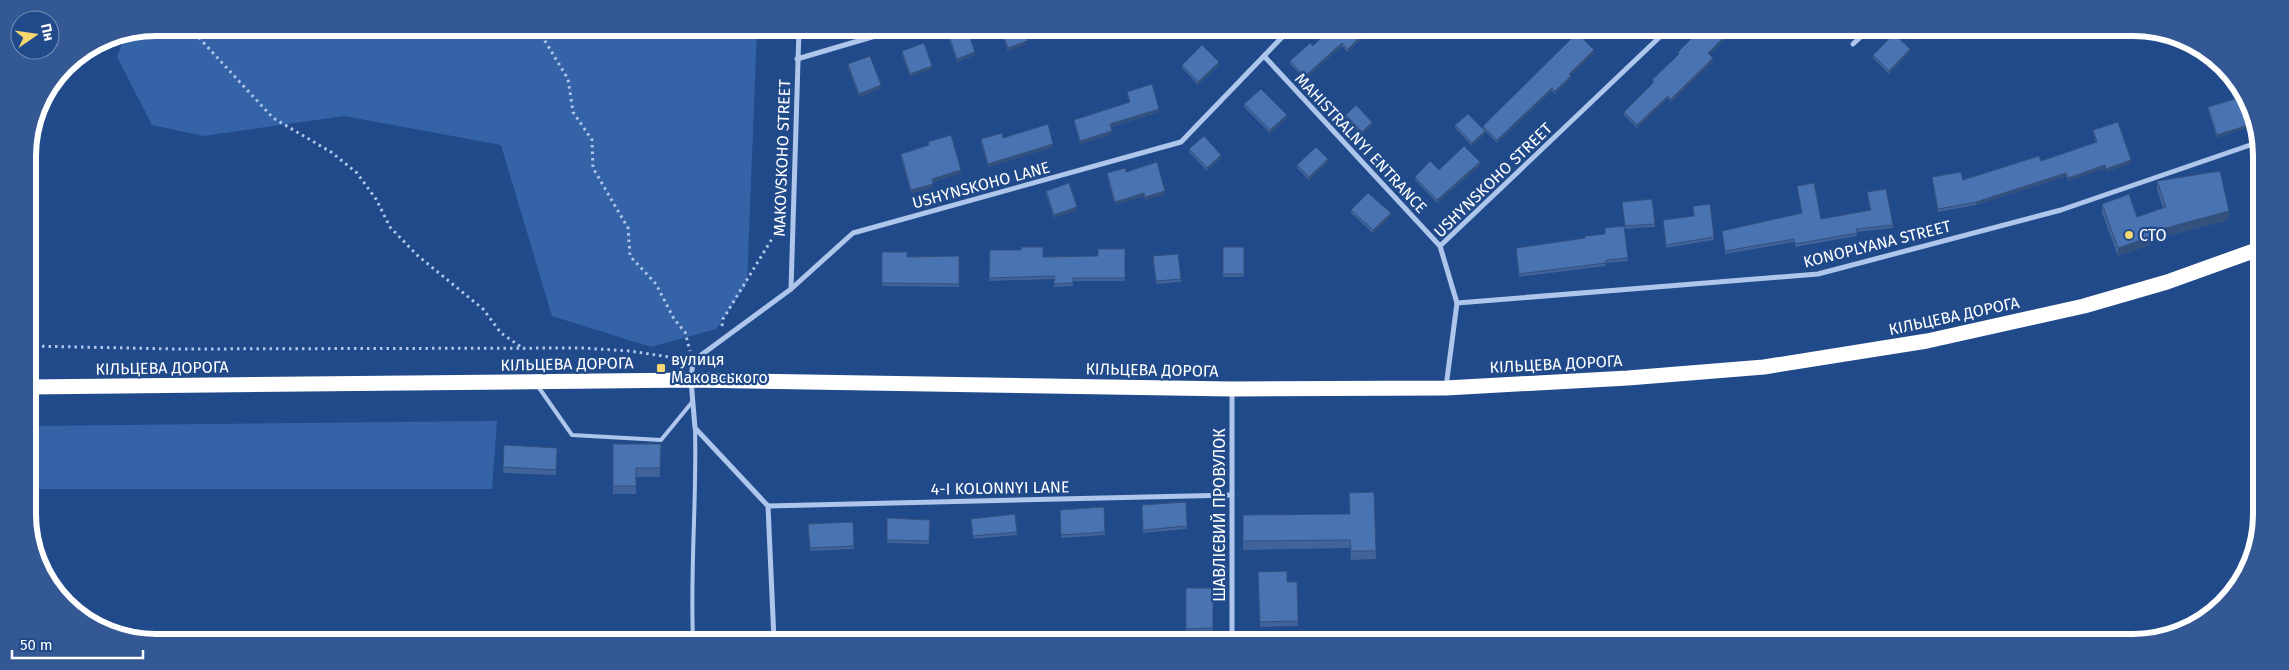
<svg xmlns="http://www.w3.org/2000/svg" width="2289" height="670" viewBox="0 0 2289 670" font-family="'Fira Sans',sans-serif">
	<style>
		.green { fill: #3563a7 }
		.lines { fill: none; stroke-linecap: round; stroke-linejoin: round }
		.path { stroke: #aec6eb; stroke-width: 3; stroke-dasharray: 2.5 4; stroke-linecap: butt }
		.lane { stroke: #aec6eb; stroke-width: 4 }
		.street { stroke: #aec6eb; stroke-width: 5 }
		.highway { stroke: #fff; stroke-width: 15 }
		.wall { fill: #406399 }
		.shaded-wall { fill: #34507d }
		.building { fill: #4a73b2; stroke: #34507d }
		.poi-dot { fill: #f7d76f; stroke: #214a8a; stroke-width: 2 }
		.labels { text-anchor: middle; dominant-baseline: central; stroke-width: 4.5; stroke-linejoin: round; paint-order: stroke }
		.street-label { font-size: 16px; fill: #fff; stroke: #214a8a }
		.poi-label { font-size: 16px; fill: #fff; stroke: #214a8a; text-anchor: start }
		.rim { fill: none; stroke: #fff; stroke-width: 6 }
	</style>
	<rect width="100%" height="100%" fill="#214a8a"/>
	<g class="green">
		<path d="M156,28l601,1 -10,255 -31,45 -65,18 -99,-31 -51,-171 -157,-29 -141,20 -51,-11 -35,-68 9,-24z"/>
		<path d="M497,421l-5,68h-462l-1,-63z"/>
	</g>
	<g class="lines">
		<g class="path">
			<path d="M190,28l83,90 58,34 26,21 19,26 14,28 27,28 66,54 18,24 23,16"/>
			<path d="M542,28l3,13 23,38 5,33 19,28 1,28 35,60 2,28 26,28 18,35 11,13 5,19"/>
			<path d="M722,326l1,-7 58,-95"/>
			<path d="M29,346l147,3 407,-1 47,3 52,8"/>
		</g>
		<g class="lane">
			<path d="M537,385l35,50 89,5 32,-39"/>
			<path d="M693,639c-3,-70 4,-141 2,-211"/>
		</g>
		<g class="street">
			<path d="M1853,44l14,-13"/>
			<path d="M1264,56l176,190"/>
			<path d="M797,59l102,-30"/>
			<path d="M791,289l8,-260"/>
			<path d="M1457,303l361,-29 243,-64 198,-68"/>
			<path d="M1446,387l11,-84 -17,-57 226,-215"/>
			<path d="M1232,392v248"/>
			<path d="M768,506l464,-11"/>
			<path d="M774,640l-6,-134 -73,-78 -4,-48 2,-19 98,-72 62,-56 328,-91 108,-112"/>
		</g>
		<path class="highway" d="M29,387l662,-7 541,9 214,-1 182,-10 136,-11 163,-26 157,-35 83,-24 92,-33"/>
	</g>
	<g class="wall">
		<path d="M1000,29h22l5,15 -19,7z"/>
		<path d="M1242,30h8l-3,3 1,3z"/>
		<path d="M1329,30h41l-22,22 -6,-6 -37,33 -15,-15v-3l23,-15z"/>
		<path d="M949,36l26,19 -18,7 -8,-23z"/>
		<path d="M902,51l30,18 -22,8 -8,-23z"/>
		<path d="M1678,52l32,2 3,7 -42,41 -3,-4 -31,30 -13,-13v-3l29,-28 -1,-4 26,-25z"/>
		<path d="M1910,52l-21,22 -16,-16v-3z"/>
		<path d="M1594,53l-24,22 1,4 -16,15 -3,-3 -55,52 -12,-12v3l-13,12 -17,-18v-3l28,4v-3z"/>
		<path d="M848,64l33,24 -22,9 -11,-30z"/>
		<path d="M1182,65h37l-21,20 -16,-17z"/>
		<path d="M1127,92l32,20 -48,15 1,7 -32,10 -6,-21v-3l56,-18z"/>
		<path d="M2242,97l-25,41 -9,-28v-3z"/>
		<path d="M1244,104l43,14 -17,15 -26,-26z"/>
		<path d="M1346,115l26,10 -10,10 -16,-17z"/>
		<path d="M2093,130l38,33 -25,9 -1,-4 -37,13 -2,-5 -90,29 -38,7 -6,-35 31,3 78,-19 55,-19 -3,-9z"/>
		<path d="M1003,138l50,9 -65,20 -7,-25v-3z"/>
		<path d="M928,142l33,31 -28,9v5l-22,6 -10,-36v-3l27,-9z"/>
		<path d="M1189,149l32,9 -14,13 -18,-19z"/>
		<path d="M1328,162l-19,18 -12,-12v-3z"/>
		<path d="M1480,165l-43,38 -22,-23v-3z"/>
		<path d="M1126,172l39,22 -20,6 -1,-4 -29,9 -8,-29v-3z"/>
		<path d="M2157,181l72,39 -77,20v4l-34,12 -16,-43v-9l35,13 26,-9 -6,-18z"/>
		<path d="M1797,186l24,33 49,-9 -3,-18 26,33v3l-37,4 1,4 -62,11 -1,-5 -69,12 -3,-23 80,-18z"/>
		<path d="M1046,191l31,19 -23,8 -8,-24z"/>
		<path d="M1622,202l33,22v3l-30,2z"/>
		<path d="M1351,210l40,6 -18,17 -22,-20z"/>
		<path d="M1663,220l51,17v3l-48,8z"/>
		<rect x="1223" y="247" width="21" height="30"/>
		<path d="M1125,249v32h-52v5l-19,1v-8l-65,2 1,-31 53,7 55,-1z"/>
		<path d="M1516,251l112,7v3l-22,2v3l-87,11z"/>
		<path d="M882,252l25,5 52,-1v31l-77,-1z"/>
		<path d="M1153,259l28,20v3l-25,2z"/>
		<path d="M613,444h48l-1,33h-24v17h-23z"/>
		<path d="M504,445l53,3 -1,27 -53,-2z"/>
		<path d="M1374,492l2,67 -25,1 -1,-12 -107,2v-35l106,-1z"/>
		<path d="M1186,502l1,27 -44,4 -1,-28z"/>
		<path d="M1104,507l1,28 -44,3 -1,-28z"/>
		<path d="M1015,514l2,21 -44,4 -2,-20z"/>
		<path d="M887,518l43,2 -1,24 -42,-1z"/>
		<path d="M853,522l1,27 -44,2 -2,-27z"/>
		<path d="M1258,572l29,10h10l1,44 -38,1z"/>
		<path d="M1186,588h27v43l-27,1z"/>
	</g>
	<g class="shaded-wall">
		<path d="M1367,30h3l-22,22v-3z"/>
		<path d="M1730,31h3l-25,25v-3z"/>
		<path d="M1942,31h4v2l-29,7v-3z"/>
		<path d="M1027,41v3l-19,7v-3z"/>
		<path d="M1342,43v3l-37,33v-3z"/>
		<path d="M1910,49v3l-21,22v-3z"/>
		<path d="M1594,50v3l-25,24v-3z"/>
		<path d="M975,52v3l-18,7v-3z"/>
		<path d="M1713,58v3l-42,41v-3z"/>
		<path d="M1219,62v3l-21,20v-3z"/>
		<path d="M932,66v3l-22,8v-3z"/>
		<path d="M1571,76v3l-16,15v-3z"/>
		<path d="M881,85v3l-22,9v-3z"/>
		<path d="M1552,88v3l-55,52v-3z"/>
		<path d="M1668,96v2l-31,30v-3z"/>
		<path d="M1159,109v3l-49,15v-3z"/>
		<path d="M1287,115v3l-17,15v-3z"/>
		<path d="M1372,122v3l-10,10v-3z"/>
		<path d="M2255,123l1,2 -39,13v-3z"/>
		<path d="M1112,131v3l-32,10v-3z"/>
		<path d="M1485,131v3l-13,12v-3z"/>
		<path d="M1053,144v3l-65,20v-3z"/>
		<path d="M1221,155v3l-14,13v-3z"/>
		<path d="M1328,159v3l-19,18v-3z"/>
		<path d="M2131,160v3l-25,9v-3z"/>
		<path d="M1480,162v3l-43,38v-3z"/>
		<path d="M2105,165v3l-37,13v-3z"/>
		<path d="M961,170v3l-29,9v-3z"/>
		<path d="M2066,173v3l-90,29v-3z"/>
		<path d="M933,184v3l-22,6v-3z"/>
		<path d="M1165,191v3l-20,6v-3z"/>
		<path d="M1144,193v3l-29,9v-3z"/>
		<path d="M1077,207v3l-23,8v-3z"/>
		<path d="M2229,211v9l-77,20v4l-34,12v-8l33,-16z"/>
		<path d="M1391,213v3l-18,17v-3z"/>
	</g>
	<g class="building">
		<path d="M965,29h2l8,23 -18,7 -8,-23z"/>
		<path d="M1001,29h21l5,12 -19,7z"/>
		<path d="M1329,30h38l-19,19 -6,-6 -37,33 -15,-15 20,-18 3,3z"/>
		<path d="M1699,31h31l-22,22 5,5 -42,41 -3,-3 -31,29 -13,-13 30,-30 -2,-2 27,-26 -1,-2z"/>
		<path d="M1916,31h26l-25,6z"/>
		<path d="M1577,33l17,17 -25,24 2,2 -16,15 -3,-3 -55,52 -14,-14z"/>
		<path d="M1894,34l16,15 -21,22 -16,-16z"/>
		<path d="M924,43l8,23 -22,8 -8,-23z"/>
		<path d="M1202,45l17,17 -21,20 -16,-17z"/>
		<path d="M870,56l11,29 -22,9 -11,-30z"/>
		<path d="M1152,84l7,25 -49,15 2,7 -32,10 -6,-21 56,-18 -3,-10z"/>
		<path d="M1261,89l26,26 -17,15 -26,-26z"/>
		<path d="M2242,97l13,26 -38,12 -9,-28z"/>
		<path d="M1356,105l16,17 -10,10 -16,-17z"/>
		<path d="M1468,114l17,17 -13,12 -17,-18z"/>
		<path d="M2118,122l13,38 -25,9 -1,-4 -37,13 -2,-5 -90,29 -38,7 -6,-32 29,-5 2,8 76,-24 2,5 56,-19 -4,-12z"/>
		<path d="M1048,124l5,20 -65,20 -7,-25 21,-6 1,5z"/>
		<path d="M951,135l10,35 -29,9 1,5 -22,6 -10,-36 28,-9 -1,-3z"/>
		<path d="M1204,136l17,19 -14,13 -18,-19z"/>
		<path d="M1464,146l16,16 -43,38 -22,-23 15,-16 9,9z"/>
		<path d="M1316,147l12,12 -19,18 -12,-12z"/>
		<path d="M1157,162l8,29 -20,6 -1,-4 -29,9 -8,-29 18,-5 1,4z"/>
		<path d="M2220,171l9,40 -78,21 1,4 -34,12 -16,-44 27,-10 8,23 29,-10 -9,-26z"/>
		<path d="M1069,183l8,24 -23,8 -8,-24z"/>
		<path d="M1814,183l7,36 50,-9 -4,-18 19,-3 7,36 -37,4 1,4 -62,11 -1,-5 -69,12 -3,-20 80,-18 -5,-27z"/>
		<path d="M1368,193l23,20 -18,17 -22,-20z"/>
		<path d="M1652,199l3,25 -30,2 -3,-24z"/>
		<path d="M1710,204l4,33 -48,8 -3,-25 31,-4 -1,-10z"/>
		<path d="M1624,226l4,32 -22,2v3l-87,11 -3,-26 69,-10v-2l20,-2v-6z"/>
		<path d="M1021,247h22v10l55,-1v-7h27v29h-52v5l-19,1 1,-8 -66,2 1,-28h31z"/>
		<rect x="1223" y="247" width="21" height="27"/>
		<path d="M882,252h25v5l52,-1v28l-77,-1z"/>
		<path d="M1178,254l3,25 -25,2 -3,-25z"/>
		<path d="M613,444h48l-1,24h-24v18h-23z"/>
		<path d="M504,445l53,3 -1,22 -53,-3z"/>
		<path d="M1374,492l2,59h-25l-1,-11 -107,1v-26l107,-1 -1,-21z"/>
		<path d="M1186,502l1,24 -44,4 -1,-25z"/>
		<path d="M1104,507l1,25 -44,3 -1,-25z"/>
		<path d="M1015,514l2,18 -44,4 -2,-17z"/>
		<path d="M887,518l43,2 -1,21 -42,-1z"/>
		<path d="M853,522l1,24 -44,2 -2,-24z"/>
		<path d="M1287,571v11h10l1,39 -38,1 -2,-50z"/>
		<path d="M1186,588h27v40l-27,1z"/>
		<path d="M1015,634v6h-40l-1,-4z"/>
	</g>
	<g class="poi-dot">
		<circle cx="2129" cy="235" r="5"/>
		<rect x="656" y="363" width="10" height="10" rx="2.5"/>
	</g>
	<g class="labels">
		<g class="street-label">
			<text transform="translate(1361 143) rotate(47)">MAHISTRALNYI ENTRANCE</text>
			<text transform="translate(782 158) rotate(-88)">MAKOVSKOHO STREET</text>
			<text transform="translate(1493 180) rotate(-44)">USHYNSKOHO STREET</text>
			<text transform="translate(981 185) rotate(-15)">USHYNSKOHO LANE</text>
			<text transform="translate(1877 244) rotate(-14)">KONOPLYANA STREET</text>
			<text transform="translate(1954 316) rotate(-12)">КІЛЬЦЕВА ДОРОГА</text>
			<text transform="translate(567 364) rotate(-1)">КІЛЬЦЕВА ДОРОГА</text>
			<text transform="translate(1556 364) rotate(-3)">КІЛЬЦЕВА ДОРОГА</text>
			<text transform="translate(162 368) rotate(-1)">КІЛЬЦЕВА ДОРОГА</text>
			<text transform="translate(1152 370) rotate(1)">КІЛЬЦЕВА ДОРОГА</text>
			<text transform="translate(1000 488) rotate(-1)">4-I KOLONNYI LANE</text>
			<text transform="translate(1219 515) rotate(-90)">ШАВЛІЄВИЙ ПРОВУЛОК</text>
		</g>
		<g class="poi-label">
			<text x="2139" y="235">СТО</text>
			<text x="671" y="359">вулиця<tspan x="671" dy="18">Маковського</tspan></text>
		</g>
	</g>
	<path d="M0 0H2289V670H0ZM156 36H2133A120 120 0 0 1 2253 156V514A120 120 0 0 1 2133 634H156A120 120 0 0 1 36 514V156A120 120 0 0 1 156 36Z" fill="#335893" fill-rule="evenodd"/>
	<path class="rim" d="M156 36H2133A120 120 0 0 1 2253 156V514A120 120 0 0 1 2133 634H156A120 120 0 0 1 36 514V156A120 120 0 0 1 156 36Z"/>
	<g transform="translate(35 35) rotate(77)"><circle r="24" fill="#214a8a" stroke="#7a92b9"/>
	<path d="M0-4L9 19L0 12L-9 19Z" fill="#f7d76f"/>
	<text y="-8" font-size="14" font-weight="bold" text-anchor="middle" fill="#ffffff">Пн</text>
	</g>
	<path d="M12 650v8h131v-8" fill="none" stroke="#ffffff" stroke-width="2.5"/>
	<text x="20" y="650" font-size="15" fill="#ffffff" stroke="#214a8a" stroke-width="4" paint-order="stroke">50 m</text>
</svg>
